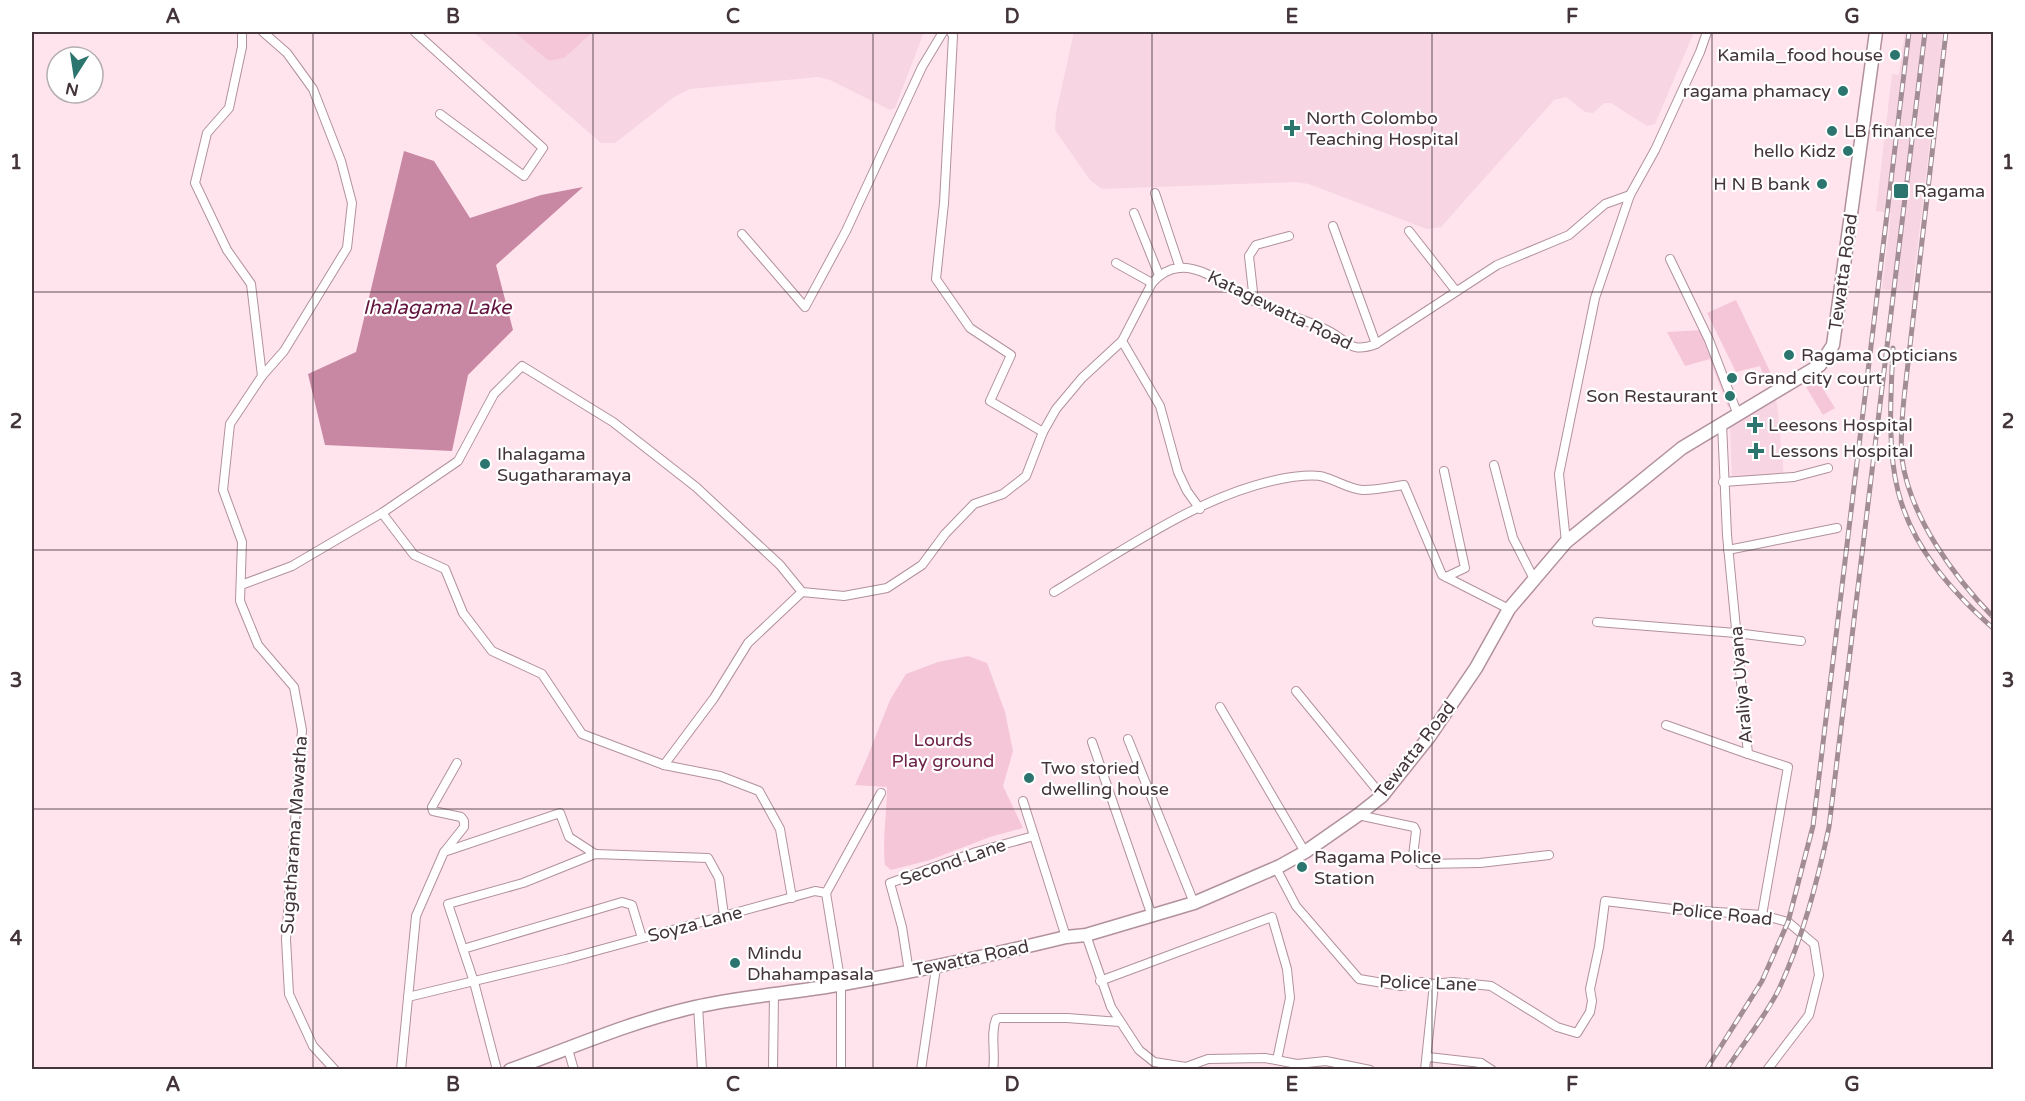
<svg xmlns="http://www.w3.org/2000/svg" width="2025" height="1101" viewBox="0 0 2025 1101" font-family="'Varela Round',sans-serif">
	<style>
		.built { fill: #f7d5e3 }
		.green { fill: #f5c6d8 }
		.water { fill: #c887a2 }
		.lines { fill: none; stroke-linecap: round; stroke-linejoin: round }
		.minor-casing { stroke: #b1919e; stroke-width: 10 }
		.primary-casing { stroke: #b1919e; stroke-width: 15 }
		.minor { stroke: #fff; stroke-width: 8 }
		.primary { stroke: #fff; stroke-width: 12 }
		.rail-casing { stroke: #a28d95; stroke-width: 5 }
		.rail { stroke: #fff; stroke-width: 3; stroke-dasharray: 9; stroke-linecap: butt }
		.grid { fill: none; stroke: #43353b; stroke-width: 1.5; stroke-opacity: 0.55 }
		.poi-dot { fill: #2c756f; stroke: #fff; stroke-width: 2 }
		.labels { text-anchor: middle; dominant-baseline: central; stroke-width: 4.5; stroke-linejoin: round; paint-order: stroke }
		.poi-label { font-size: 18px; fill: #43353b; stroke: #fff; text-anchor: start }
		.street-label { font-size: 18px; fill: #43353b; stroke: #fff }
		.park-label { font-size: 18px; fill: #6e2248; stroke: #fff }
		.water-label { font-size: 20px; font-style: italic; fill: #62153e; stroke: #fff }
		.neatline { fill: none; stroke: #43353b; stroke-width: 2 }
		.grid-label { font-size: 20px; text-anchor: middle; font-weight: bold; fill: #43353b }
	</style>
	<rect width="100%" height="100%" fill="#ffe3ed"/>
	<g class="built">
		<path d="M473,32h41l35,29 15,-3 29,-26h331l-29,76 -5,2 -60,-30 -12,-3 -128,12 -16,8 -59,46h-14z"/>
		<path d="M1074,32h620l-39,92 -8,2 -36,-23h-7l-11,10 -8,-1 -19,-15 -12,3 -113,127 -14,2 -118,-45 -14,-2 -193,7 -12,-9 -35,-50 1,-17z"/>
		<path d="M1905,32h38l-31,261 -30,-4 9,-76 -15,-2 16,-137 7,1z"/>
		<path d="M1774,397l3,6 7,74 -52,3 -2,-55z"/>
	</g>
	<g class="green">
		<path d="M514,32h79l-29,26 -15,3z"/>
		<path d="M1736,300l38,80 -7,5 -7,-19 -24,6 -29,-59z"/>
		<path d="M1704,330l28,75 -4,2 -18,-48 -25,7 -18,-34z"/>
		<path d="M1818,375l5,2 -3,7 15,24 -12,7 -17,-28 2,-1 -3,-5z"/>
		<path d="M968,656l19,7 18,49 8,39 -10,35 20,42 -33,9 -60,23 -39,10 -6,-5c-3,-26 2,-52 2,-78l-32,-2 12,-27 23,-58 16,-26 32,-12z"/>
	</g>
	<path class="water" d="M404,151l30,10 36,57 71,-23 42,-8 -87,78 17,65 -45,45 -16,76 -127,-6 -17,-71 48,-22z"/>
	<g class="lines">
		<defs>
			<g id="minor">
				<path d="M242,32v15l-13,61 -22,25 -12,50 32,67 24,34 11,92 -32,48 -7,66 19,52 -2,59 18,44 36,42 8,43 -16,209 3,55 24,52 22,24"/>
				<path d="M415,32l128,116 -19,28 -84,-62"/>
				<path d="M951,32l2,4 -9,167 -8,76 34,49 41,27 -21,46 53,31 13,-23 26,-31 40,-37 30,-58c7,-8 16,-14 27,-15 24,-3 55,23 75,33 24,11 50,18 73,29 22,11 22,24 49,14l121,-79 72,-30 36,-31 25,-9"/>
				<path d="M1155,193l25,75"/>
				<path d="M1134,213l25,62"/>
				<path d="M1333,226l43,118"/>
				<path d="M1409,231l47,60"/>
				<path d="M742,234l63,73 41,-76 76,-164 21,-35"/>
				<path d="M1670,259l39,81 29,75"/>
				<path d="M1116,263l36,20"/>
				<path d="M1254,301l-5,-45 7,-11 33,-9"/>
				<path d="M1122,341l38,65 18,66 9,19 13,18"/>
				<path d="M262,376l22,-25 63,-103 5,-45 -11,-42 -28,-72 -26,-36 -24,-21"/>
				<path d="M1722,424l5,111 21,219 40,13 -26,148"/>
				<path d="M1494,465l19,73 21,41"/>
				<path d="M1444,471l21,97 -19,9"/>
				<path d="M1723,482l71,-5 34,-9"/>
				<path d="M382,513l32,42 31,14 18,44 29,38 50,23 40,60 82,31"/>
				<path d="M1566,542l-7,-68 36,-176 35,-103 25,-45 45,-98 7,-20"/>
				<path d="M1728,550l109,-22"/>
				<path d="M241,585l51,-19 90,-53 76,-52 36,-67 28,-28 91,56 83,65 84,78 22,27 42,4 43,-8 35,-23 23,-31 29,-30 29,-10 23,-18 17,-44"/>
				<path d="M1054,592c73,-44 153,-102 238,-115 9,-1 24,-3 32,0 14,4 25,12 39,13 14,0 28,-3 41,-5l38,90 67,34"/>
				<path d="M1597,622l139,11 65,8"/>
				<path d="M1296,691l86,105"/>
				<path d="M1220,707l85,145"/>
				<path d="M1666,725l82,29"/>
				<path d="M1128,739l66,164"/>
				<path d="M1092,742l60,174"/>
				<path d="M1023,801l43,136"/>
				<path d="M1358,815l56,12 2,4 -3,25 8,8 59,-1 69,-8"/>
				<path d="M445,851l19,-24v-6l-3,-4 -28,-6 -1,-4 25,-44"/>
				<path d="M1276,868l20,38 63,73 42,7 21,-4 12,2 19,-2 38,4 66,41 20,6 13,-21 2,-11 -2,-12 9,-42 6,-46 67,8 90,6 26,7 26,22 5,31 -10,40 -42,55"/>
				<path d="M826,893l55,-100"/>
				<path d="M792,898l-12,-69 -21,-38 -39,-15 -56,-11 50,-67 34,-55 54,-51"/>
				<path d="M1086,935l25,72 28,43 15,12 32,5 22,-8 57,-1 32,6 29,-3 44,9"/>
				<path d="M463,949l159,-47 10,3 10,33"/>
				<path d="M909,972l-7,-45 -12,-44 86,-31 58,-16"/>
				<path d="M1100,981l172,-64 15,52 3,29 -13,62"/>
				<path d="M408,997l158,-38 249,-68 11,2 15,92v85"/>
				<path d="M698,1006l4,64"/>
				<path d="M568,1049l6,21"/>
				<path d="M1428,1057l53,6v7"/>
				<path d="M1481,1063l11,7"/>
				<path d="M401,1070l15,-154 28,-64 116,-39 9,24 26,17"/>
				<path d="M497,1070l-23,-88 -26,-78 75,-21 72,-29 113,4 11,20 5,38"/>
				<path d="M773,1070l1,-77"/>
				<path d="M921,1070l15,-102"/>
				<path d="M993,1070c3,-16 -3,-36 3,-51l4,-1h67l53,4"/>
				<path d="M1425,1070l9,-86"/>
			</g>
			<path id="primary" d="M510,1070c61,-22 122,-49 185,-63 49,-11 99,-14 148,-23 75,-13 149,-29 223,-47l20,-2 108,-32 86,-37 25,-14 53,-37 24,-19 47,-59 47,-69 33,-59 57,-67 116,-94 138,-83 13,-20 43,-313"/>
		</defs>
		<use href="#minor" class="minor-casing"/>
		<use href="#primary" class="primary-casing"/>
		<use href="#minor" class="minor"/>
		<use href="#primary" class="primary"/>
		<defs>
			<g id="rail">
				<path d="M1946,32l-42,366c-2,20 -4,41 -2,61 8,58 52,118 92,159"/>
				<path d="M1893,348c-2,45 -6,100 5,143 14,56 53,100 96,138"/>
				<path d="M1706,1070l56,-89 26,-59 25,-96 96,-794"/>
				<path d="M1726,1070c16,-25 41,-56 53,-81 24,-52 38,-106 50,-162l96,-795"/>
			</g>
		</defs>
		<use href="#rail" class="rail-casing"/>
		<use href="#rail" class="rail"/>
	</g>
	<path class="grid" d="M313,32v1038M593,32v1038M873,32v1038M1152,32v1038M1432,32v1038M1712,32v1038M32,292h1962M32,550h1962M32,809h1962"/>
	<g class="poi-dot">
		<circle cx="1895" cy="55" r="6"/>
		<circle cx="1843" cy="91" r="6"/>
		<path d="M1289 119h6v6h6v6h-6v6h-6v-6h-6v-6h6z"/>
		<circle cx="1832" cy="131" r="6"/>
		<circle cx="1848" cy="151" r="6"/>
		<circle cx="1822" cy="184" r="6"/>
		<rect x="1893" y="183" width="16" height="16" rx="3"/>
		<circle cx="1789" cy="355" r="6"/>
		<circle cx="1732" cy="378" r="6"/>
		<circle cx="1730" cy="396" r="6"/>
		<path d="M1752 416h6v6h6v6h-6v6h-6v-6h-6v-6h6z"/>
		<path d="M1753 442h6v6h6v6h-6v6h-6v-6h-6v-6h6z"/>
		<circle cx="485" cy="464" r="6"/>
		<circle cx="1029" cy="778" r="6"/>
		<circle cx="1302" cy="867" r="6"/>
		<circle cx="735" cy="963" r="6"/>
	</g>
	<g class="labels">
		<g class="poi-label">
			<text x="1883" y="55" text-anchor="end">Kamila_food house</text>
			<text x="1831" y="91" text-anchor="end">ragama phamacy</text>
			<text x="1306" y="118">North Colombo<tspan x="1306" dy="21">Teaching Hospital</tspan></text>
			<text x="1844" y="131">LB finance</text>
			<text x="1836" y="151" text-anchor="end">hello Kidz</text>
			<text x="1810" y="184" text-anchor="end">H N B bank</text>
			<text x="1914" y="191">Ragama</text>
			<text x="1801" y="355">Ragama Opticians</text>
			<text x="1744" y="378">Grand city court</text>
			<text x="1718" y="396" text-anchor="end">Son Restaurant</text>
			<text x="1768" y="425">Leesons Hospital</text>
			<text x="1770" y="451">Lessons Hospital</text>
			<text x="497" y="454">Ihalagama<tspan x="497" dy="21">Sugatharamaya</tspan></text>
			<text x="1041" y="768">Two storied<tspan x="1041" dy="21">dwelling house</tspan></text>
			<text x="1314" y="857">Ragama Police<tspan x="1314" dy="21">Station</tspan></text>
			<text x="747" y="953">Mindu<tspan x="747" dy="21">Dhahampasala</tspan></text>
		</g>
		<g class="street-label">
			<text transform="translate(1843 272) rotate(-82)">Tewatta Road</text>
			<text transform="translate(1280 310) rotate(26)">Katagewatta Road</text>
			<text transform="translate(1741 685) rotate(-95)">Araliya Uyana</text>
			<text transform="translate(1415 750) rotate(-52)">Tewatta Road</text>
			<text transform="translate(294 835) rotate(-86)">Sugatharama Mawatha</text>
			<text transform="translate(953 862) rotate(-19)">Second Lane</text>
			<text transform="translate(1722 914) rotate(6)">Police Road</text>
			<text transform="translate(695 924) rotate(-15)">Soyza Lane</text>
			<text transform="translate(971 958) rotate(-12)">Tewatta Road</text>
			<text transform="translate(1428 983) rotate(2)">Police Lane</text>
		</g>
		<g class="park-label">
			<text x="943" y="740">Lourds<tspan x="943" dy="21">Play ground</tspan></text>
		</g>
		<g class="water-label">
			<text x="437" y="308">Ihalagama Lake</text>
		</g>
	</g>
	<rect width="2025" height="1101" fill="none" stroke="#ffffff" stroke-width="66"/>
	<g transform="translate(75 75) rotate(192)"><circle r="28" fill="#ffffff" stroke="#b4aeb1" stroke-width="1.5"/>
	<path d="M0-4.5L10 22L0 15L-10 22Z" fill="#2c756f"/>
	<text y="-9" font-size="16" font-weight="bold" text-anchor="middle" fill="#43353b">N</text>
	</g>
	<rect x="33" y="33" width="1959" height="1035" class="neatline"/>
	<g class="grid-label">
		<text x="173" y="23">A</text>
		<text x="453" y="23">B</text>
		<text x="733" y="23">C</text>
		<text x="1012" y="23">D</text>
		<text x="1292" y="23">E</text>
		<text x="1572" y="23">F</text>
		<text x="1852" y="23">G</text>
		<text x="16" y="169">1</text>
		<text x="2008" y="169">1</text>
		<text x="16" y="428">2</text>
		<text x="2008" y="428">2</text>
		<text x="16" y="687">3</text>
		<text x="2008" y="687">3</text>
		<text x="16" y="945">4</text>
		<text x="2008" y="945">4</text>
		<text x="173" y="1091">A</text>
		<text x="453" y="1091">B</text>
		<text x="733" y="1091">C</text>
		<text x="1012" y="1091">D</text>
		<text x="1292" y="1091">E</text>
		<text x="1572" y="1091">F</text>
		<text x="1852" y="1091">G</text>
	</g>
</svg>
